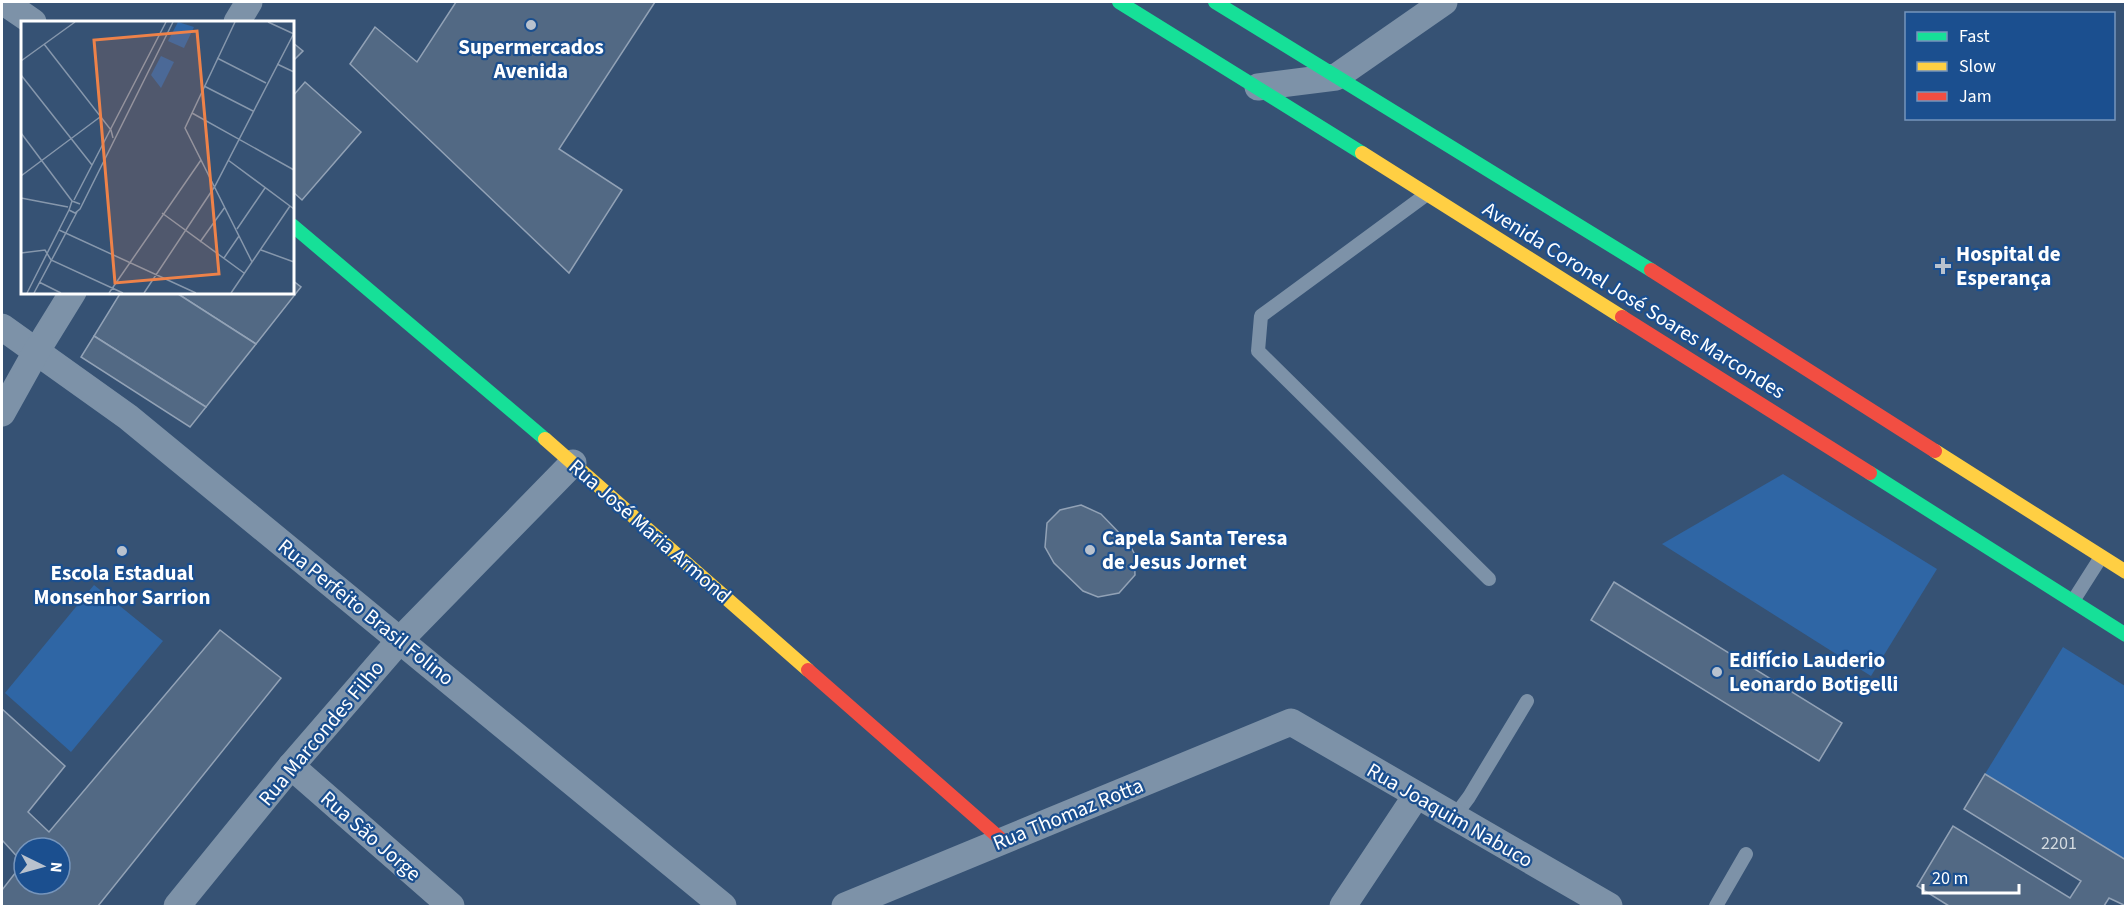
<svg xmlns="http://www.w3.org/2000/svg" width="2127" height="908" viewBox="0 0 2127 908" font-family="'Source Sans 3',sans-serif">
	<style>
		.green { fill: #2f66a5 }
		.building { fill: #526984; stroke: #92a2b6; stroke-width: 1.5; fill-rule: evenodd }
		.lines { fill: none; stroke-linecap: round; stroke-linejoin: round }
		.lane { stroke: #7d92a8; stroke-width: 14 }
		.street { stroke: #7d92a8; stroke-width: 27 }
		.fast { stroke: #16e098; stroke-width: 14 }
		.slow { stroke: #ffcf43; stroke-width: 14 }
		.jam { stroke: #f24e42; stroke-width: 14 }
		.poi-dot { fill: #b9c2ce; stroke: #1b4f8f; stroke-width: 2 }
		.labels { text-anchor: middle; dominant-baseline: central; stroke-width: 4.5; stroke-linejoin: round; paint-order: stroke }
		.number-label { font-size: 18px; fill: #d4dae0 }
		.poi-label { font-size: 21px; font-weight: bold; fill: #fff; stroke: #1b4f8f; text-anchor: start }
		.street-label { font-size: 21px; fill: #fff; stroke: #1b4f8f }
		.inset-road { fill: none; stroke: #8697ac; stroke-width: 1.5 }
		.view { fill: #ee8249; fill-opacity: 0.15; stroke: #ee8249; stroke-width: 3 }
		.inset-edge { fill: none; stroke: #fff; stroke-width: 3 }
	</style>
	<rect width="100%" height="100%" fill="#365274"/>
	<g class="green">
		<path d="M1783,474l154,95 -66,107 -209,-132z"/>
		<path d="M94,585l69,56 -92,111 -66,-59z"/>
		<path d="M2063,647l62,39v174l-140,-86z"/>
	</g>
	<g class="building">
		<path d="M456,2h199l-96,147 63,41 -53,83 -219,-209 25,-37 42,35z"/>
		<path d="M292,42l11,9 -11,11z"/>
		<path d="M305,82l56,50 -59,68 -10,-9v-94z"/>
		<path d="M292,280l9,7 -45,57 -81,-52h117z"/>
		<path d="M121,292h54l81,52 -50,63 -112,-71z"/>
		<path d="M94,336l112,71 -16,20 -109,-70z"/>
		<path d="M1081,505l20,9 27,28 6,11 1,22 -16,18 -21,4 -15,-6 -29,-28 -9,-16 2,-24 13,-13z"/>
		<path d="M1614,582l228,141 -23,38 -228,-141z"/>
		<path d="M220,630l61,48 -183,228h-96v-16l21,-27 -21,-23v-131l63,57 -37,46 21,20zM24,848h36v36h-36z"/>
		<path d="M1985,774l141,86v46l-17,-8 -5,8h-155l-32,-20 36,-60 117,72 11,-17 -117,-72z"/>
	</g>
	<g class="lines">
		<g class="lane">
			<path d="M1427,194l-166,122 -3,35 231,228"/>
			<path d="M2073,601l28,-44"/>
			<path d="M1454,817l15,-20 58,-96"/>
			<path d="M1716,906l30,-52"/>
		</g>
		<g class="street">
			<path d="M4,2l29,20"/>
			<path d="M237,22l12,-20"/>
			<path d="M1258,87l78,-10 108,-75"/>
			<path d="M2,327l126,90 595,489"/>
			<path d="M2,413l34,-61 37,-60"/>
			<path d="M291,766l160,140"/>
			<path d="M177,906l114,-140 109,-126 173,-177"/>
			<path d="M845,906l446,-184 318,184"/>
			<path d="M1343,906l73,-110"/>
		</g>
		<g class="fast">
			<path d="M1119,2l243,151"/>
			<path d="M1215,2l436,268"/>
			<path d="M292,225l253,214"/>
			<path d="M1870,473l256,162"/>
		</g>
		<g class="slow">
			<path d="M1362,153l260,164"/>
			<path d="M545,439l263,231"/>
			<path d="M1935,451l191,121"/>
		</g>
		<g class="jam">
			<path d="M1651,270l284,181"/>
			<path d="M1622,317l248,156"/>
			<path d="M808,670l195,171"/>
		</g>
	</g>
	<g class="poi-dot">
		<circle cx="531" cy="25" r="6"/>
		<path d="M1940 257h6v6h6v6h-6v6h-6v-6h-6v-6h6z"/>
		<circle cx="1090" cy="550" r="6"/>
		<circle cx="122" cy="551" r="6"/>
		<circle cx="1717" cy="672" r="6"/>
	</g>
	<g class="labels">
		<g class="number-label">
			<text x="2059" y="843">2201</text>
		</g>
		<g class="poi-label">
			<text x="531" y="47" text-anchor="middle">Supermercados<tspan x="531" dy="24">Avenida</tspan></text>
			<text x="1956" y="254">Hospital de<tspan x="1956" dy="24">Esperança</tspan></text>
			<text x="1102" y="538">Capela Santa Teresa<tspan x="1102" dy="24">de Jesus Jornet</tspan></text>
			<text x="122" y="573" text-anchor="middle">Escola Estadual<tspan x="122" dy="24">Monsenhor Sarrion</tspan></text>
			<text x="1729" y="660">Edifício Lauderio<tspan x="1729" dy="24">Leonardo Botigelli</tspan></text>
		</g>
		<g class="street-label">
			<text transform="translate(1634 300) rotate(32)">Avenida Coronel José Soares Marcondes</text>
			<text transform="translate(650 531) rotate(41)">Rua José Maria Armond</text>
			<text transform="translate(366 612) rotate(39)">Rua Perfeito Brasil Folino</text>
			<text transform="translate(321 733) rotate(-50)">Rua Marcondes Filho</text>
			<text transform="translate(1068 814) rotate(-22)">Rua Thomaz Rotta</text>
			<text transform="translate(1450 815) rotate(30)">Rua Joaquim Nabuco</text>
			<text transform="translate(371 836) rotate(41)">Rua São Jorge</text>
		</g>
	</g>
	<g transform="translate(21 21)">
		<rect width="273" height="273" fill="#365274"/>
		<path d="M157,1l16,5 -10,21 -16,-7zM140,35l13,6 -13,26 -10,-13z" fill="#2f66a5"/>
		<path class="inset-road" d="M214,1l-50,106 67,134M247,1l26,12M23,23l67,86 2,8M196,37l49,25M0,40l54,-39M256,43l17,8M0,54l71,90M183,65l49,25M171,92l102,57M0,112l51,68M207,139l66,49M0,155l79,-59M0,177l47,9M53,179l92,-178M59,183l-8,-3 -3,9 6,3 5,-4 93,-187M141,192l82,60M216,208l28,-41M38,209l137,63M179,221l25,-35M240,229l33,12M0,232l24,-3 6,10 72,33M203,237l15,-22M18,261l22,11M6,272l42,-83M13,272l43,-81M88,272l92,-133M123,272l71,-107 79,-153M210,272l59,-87"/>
		<path class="view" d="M176,10l22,243 -104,9 -21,-243z"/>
		<rect width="273" height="273" class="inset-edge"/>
	</g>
	<rect width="2127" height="908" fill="none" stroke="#ffffff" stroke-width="6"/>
	<rect x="1905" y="12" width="210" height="108" fill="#1b4f8f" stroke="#7695bc" stroke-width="1.5"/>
	<rect x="1917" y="32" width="30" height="9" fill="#16e098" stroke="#7695bc" stroke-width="1.5"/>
	<text x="1959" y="42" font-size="18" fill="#ffffff">Fast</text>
	<rect x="1917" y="62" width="30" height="9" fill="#ffcf43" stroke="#7695bc" stroke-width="1.5"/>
	<text x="1959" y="72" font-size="18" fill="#ffffff">Slow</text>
	<rect x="1917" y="92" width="30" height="9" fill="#f24e42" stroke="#7695bc" stroke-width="1.5"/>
	<text x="1959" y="102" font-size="18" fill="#ffffff">Jam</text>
	<g transform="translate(42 866) rotate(95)"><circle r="28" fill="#1b4f8f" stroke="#7695bc" stroke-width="1.5"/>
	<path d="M0-4.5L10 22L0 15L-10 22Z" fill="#b9c2ce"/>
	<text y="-9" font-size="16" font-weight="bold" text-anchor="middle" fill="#ffffff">N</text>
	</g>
	<path d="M1923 884v9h96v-9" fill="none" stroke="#ffffff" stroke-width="3"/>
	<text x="1932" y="884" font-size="18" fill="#ffffff" stroke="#1b4f8f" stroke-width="4.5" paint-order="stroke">20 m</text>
</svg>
